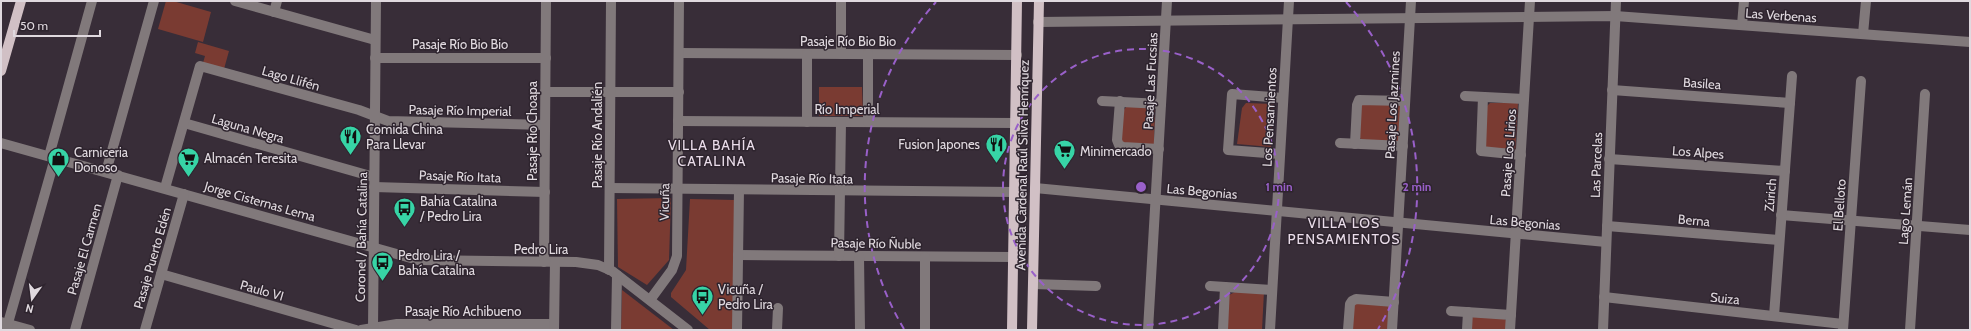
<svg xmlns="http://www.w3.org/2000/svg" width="1971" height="331" viewBox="0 0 1971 331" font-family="Cabin,sans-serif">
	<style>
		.green { fill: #7a3b32 }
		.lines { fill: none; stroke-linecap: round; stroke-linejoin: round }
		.minor { stroke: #81797b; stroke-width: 10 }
		.major { stroke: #d1c0c5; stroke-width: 10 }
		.ring { fill: none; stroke: #9960c9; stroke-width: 2; stroke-dasharray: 7 5 }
		.labels { text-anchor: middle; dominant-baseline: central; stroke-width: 3; stroke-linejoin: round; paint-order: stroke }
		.street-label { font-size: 13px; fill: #e0d9df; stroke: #2e242e }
		.poi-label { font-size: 13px; fill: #e0d9df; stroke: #2e242e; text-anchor: start }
		.neighbourhood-label { font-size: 14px; letter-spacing: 1px; fill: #eaddea; stroke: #2e242e }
		.centre { fill: #9960c9; stroke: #2e242e; stroke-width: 2 }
		.ring-label { font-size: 12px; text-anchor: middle; font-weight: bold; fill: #9960c9; stroke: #2e242e; stroke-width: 3; stroke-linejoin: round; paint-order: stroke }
	</style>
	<rect width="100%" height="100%" fill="#382d38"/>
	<g class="green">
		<path d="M166,1h7l38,11 -8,30 -45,-13z"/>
		<path d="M198,42l31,9 -5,18 -21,-6 2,-7 -10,-3z"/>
		<path d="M819,87h43l1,29h-44z"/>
		<path d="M1366,101l35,1 -2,39 -35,1 -7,-7 3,-30z"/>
		<path d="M1246,103l28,1 -3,43 -34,-3 5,-36z"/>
		<path d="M1490,103h28l-3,50 -30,-3 1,-43z"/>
		<path d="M1127,106l28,2 -1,38 -29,-1 -4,-4 2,-30z"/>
		<path d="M671,198l-2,62 -22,25 -29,-18 -1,-68z"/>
		<path d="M690,199l45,1 -2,130h-23l-39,-33v-4l15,-23z"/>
		<path d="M622,290l52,40h-53z"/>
		<path d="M1237,291h27l-2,39h-35v-34z"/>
		<path d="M1356,303l31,2 4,3 -3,22h-37l2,-24z"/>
		<path d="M1475,315l28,3 4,3 -1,9h-36l1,-11z"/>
	</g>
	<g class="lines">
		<g class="minor">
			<path d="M235,1l140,39"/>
			<path d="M841,1v53"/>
			<path d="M274,12l3,-11"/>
			<path d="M1038,22l577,-6 355,26"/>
			<path d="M1742,25l2,-24"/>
			<path d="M1863,34l3,-33"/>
			<path d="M679,53l338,2"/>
			<path d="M807,54v68"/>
			<path d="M375,58h171"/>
			<path d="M1612,90l178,13"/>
			<path d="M545,92h134"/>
			<path d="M1465,96l59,3"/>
			<path d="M1483,97l-2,54 40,4"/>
			<path d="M1102,101l59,3"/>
			<path d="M1120,101l-3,39 2,5 4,2 36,2"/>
			<path d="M678,121l337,2"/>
			<path d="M868,122v-68"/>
			<path d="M184,123l190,54"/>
			<path d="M1,143l417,117 158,2 22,3 14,6 76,59"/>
			<path d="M1340,143l63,3"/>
			<path d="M1355,144l2,-39 2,-5 46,1"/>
			<path d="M1280,154l-52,-4 4,-56 51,4"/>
			<path d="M49,156l43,-155"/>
			<path d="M1609,159l176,12"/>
			<path d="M106,172l48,-171"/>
			<path d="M374,187l171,5"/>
			<path d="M165,188l35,-122 159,44 29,11 157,4"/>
			<path d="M610,188l404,4"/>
			<path d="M1035,188l571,54"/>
			<path d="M1781,215l189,15"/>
			<path d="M1607,226l172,14"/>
			<path d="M738,255l275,2"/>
			<path d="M839,256l2,-134"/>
			<path d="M859,256l1,74"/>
			<path d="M544,262l2,-261"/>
			<path d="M609,270l2,-269"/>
			<path d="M161,274l195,56"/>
			<path d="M1033,284l63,2"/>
			<path d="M1210,286l62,4"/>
			<path d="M1604,297l239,27"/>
			<path d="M650,300l22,-30 5,-14 2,-255"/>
			<path d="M1451,311l60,4"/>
			<path d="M1774,316l18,-240"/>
			<path d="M1,322l29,8"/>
			<path d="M6,330l49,-172"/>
			<path d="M75,330l43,-155"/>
			<path d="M145,330l39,-136"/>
			<path d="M361,330l36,-6h157"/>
			<path d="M373,330l3,-329"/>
			<path d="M554,330l1,-68"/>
			<path d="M616,330l1,-55"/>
			<path d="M737,330l2,-140"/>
			<path d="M777,330l1,-22"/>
			<path d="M925,330v-73"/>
			<path d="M1148,330l19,-329"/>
			<path d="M1223,330l2,-43"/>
			<path d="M1270,330l19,-329"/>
			<path d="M1348,330l2,-26 2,-3 4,-2 38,3"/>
			<path d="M1392,330l19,-329"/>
			<path d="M1467,330l1,-18"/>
			<path d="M1510,330l20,-329"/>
			<path d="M1603,330l13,-329"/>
			<path d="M1843,330l18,-249"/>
			<path d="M1910,330l15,-236"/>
		</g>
		<g class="major">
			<path d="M1,71l20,-70"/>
			<path d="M1012,330l5,-329"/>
			<path d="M1032,330l7,-329"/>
		</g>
	</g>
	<g class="ring">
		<circle cx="1141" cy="187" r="138"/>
		<path d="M904 329A276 276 0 0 1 936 2M1346 2A276 276 0 0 1 1378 329"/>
	</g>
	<defs>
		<symbol id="restaurant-pin" viewBox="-11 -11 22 30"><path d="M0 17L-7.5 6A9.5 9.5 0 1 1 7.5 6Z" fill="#37d4a6" stroke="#2e242e"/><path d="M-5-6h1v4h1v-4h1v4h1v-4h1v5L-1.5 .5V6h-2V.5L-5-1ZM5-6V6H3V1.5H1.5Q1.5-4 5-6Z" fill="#111"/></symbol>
		<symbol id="supermarket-pin" viewBox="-11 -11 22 30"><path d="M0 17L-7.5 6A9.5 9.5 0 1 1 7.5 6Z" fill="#37d4a6" stroke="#2e242e"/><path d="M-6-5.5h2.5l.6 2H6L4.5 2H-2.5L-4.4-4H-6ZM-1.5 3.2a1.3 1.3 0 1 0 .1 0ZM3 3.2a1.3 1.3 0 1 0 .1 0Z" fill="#111"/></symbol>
		<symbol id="shop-pin" viewBox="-11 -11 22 30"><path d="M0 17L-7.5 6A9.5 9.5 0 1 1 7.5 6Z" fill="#37d4a6" stroke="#2e242e"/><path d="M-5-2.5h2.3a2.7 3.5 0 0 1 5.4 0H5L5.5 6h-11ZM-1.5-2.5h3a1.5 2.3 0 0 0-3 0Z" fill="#111"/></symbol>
		<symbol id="bus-pin" viewBox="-11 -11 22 30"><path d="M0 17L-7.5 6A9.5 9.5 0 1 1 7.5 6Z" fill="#37d4a6" stroke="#2e242e"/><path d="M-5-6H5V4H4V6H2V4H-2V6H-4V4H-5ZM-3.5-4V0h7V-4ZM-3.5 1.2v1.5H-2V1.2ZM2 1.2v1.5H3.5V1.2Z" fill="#111"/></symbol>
	</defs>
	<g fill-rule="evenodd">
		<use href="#restaurant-pin" x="338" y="124" width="25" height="34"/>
		<use href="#restaurant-pin" x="984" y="132" width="25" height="34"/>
		<use href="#supermarket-pin" x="1052" y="138" width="25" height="34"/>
		<use href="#supermarket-pin" x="176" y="146" width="25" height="34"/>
		<use href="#shop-pin" x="46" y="146" width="25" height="34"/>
		<use href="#bus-pin" x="392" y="196" width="25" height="34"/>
		<use href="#bus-pin" x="370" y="250" width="25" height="34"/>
		<use href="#bus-pin" x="690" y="284" width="25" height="34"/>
	</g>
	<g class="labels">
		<g class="street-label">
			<text transform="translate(1781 15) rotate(4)">Las Verbenas</text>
			<text x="848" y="41">Pasaje Río Bio Bio</text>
			<text x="460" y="44">Pasaje Río Bio Bio</text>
			<text transform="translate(291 78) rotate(16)">Lago Llifén</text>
			<text transform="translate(1150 81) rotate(-87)">Pasaje Las Fucsias</text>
			<text transform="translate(1702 83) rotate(4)">Basilea</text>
			<text transform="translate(1392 105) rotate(-87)">Pasaje Los Jazmines</text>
			<text x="847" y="109">Río Imperial</text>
			<text transform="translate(460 110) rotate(1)">Pasaje Río Imperial</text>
			<text transform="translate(1269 117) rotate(-87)">Los Pensamientos</text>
			<text transform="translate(248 128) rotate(16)">Laguna Negra</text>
			<text transform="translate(532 131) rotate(-90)">Pasaje Río Choapa</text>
			<text transform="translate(597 135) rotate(-90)">Pasaje Río Andalién</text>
			<text transform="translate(1698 152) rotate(4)">Los Alpes</text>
			<text transform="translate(1508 153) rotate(-86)">Pasaje Los Lirios</text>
			<text transform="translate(1022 165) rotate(-89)">Avenida Cardenal Raúl Silva Henríquez</text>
			<text transform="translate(1596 165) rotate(-88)">Las Parcelas</text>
			<text transform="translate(460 176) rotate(2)">Pasaje Río Itata</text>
			<text transform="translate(812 178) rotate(1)">Pasaje Río Itata</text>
			<text transform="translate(1202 191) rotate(5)">Las Begonias</text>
			<text transform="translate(1770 195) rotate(-85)">Zúrich</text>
			<text transform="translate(260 201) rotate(16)">Jorge Cisternas Lema</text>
			<text transform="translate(664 202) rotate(-89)">Vicuña</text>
			<text transform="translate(1839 205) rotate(-86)">El Belloto</text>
			<text transform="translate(1905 211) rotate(-86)">Lago Lemán</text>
			<text transform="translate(1694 220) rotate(5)">Berna</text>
			<text transform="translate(1525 222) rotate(5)">Las Begonias</text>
			<text transform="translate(361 237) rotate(-89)">Coronel / Bahía Catalina</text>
			<text transform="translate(876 243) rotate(1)">Pasaje Río Ñuble</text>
			<text transform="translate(84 249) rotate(-74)">Pasaje El Carmen</text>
			<text x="541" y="249">Pedro Lira</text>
			<text transform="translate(152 258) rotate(-74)">Pasaje Puerto Edén</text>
			<text transform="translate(262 290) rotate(16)">Paulo VI</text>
			<text transform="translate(1725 298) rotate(6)">Suiza</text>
			<text x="463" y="311">Pasaje Río Achibueno</text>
		</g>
		<g class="poi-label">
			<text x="366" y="129">Comida China<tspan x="366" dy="15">Para Llevar</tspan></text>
			<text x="980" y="144" text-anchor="end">Fusion Japones</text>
			<text x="1080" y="151">Minimercado</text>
			<text x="74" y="152">Carniceria<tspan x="74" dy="15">Donoso</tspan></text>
			<text x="204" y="158">Almacén Teresita</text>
			<text x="420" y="201">Bahía Catalina<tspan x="420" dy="15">/ Pedro Lira</tspan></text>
			<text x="398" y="255">Pedro Lira /<tspan x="398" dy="15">Bahía Catalina</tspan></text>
			<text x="718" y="289">Vicuña /<tspan x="718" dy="15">Pedro Lira</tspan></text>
		</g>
		<g class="neighbourhood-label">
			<text x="712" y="145">VILLA BAHÍA<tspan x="712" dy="16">CATALINA</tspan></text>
			<text x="1344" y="223">VILLA LOS<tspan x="1344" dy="16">PENSAMIENTOS</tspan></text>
		</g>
	</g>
	<circle cx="1141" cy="187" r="6" class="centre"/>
	<g class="ring-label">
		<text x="1279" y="191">1 min</text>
		<text x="1417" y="191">2 min</text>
	</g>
	<rect width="1971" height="331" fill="none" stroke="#e0d9df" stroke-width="4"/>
	<g transform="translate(32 299) rotate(194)" stroke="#2e242e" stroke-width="3" paint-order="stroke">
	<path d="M0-3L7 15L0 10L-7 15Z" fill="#e0d9df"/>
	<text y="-6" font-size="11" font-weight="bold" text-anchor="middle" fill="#e0d9df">N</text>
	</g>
	<path d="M14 30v6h86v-6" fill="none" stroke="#e0d9df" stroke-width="2"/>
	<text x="20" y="30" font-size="12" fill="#e0d9df" stroke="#2e242e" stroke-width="3" paint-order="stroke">50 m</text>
</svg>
